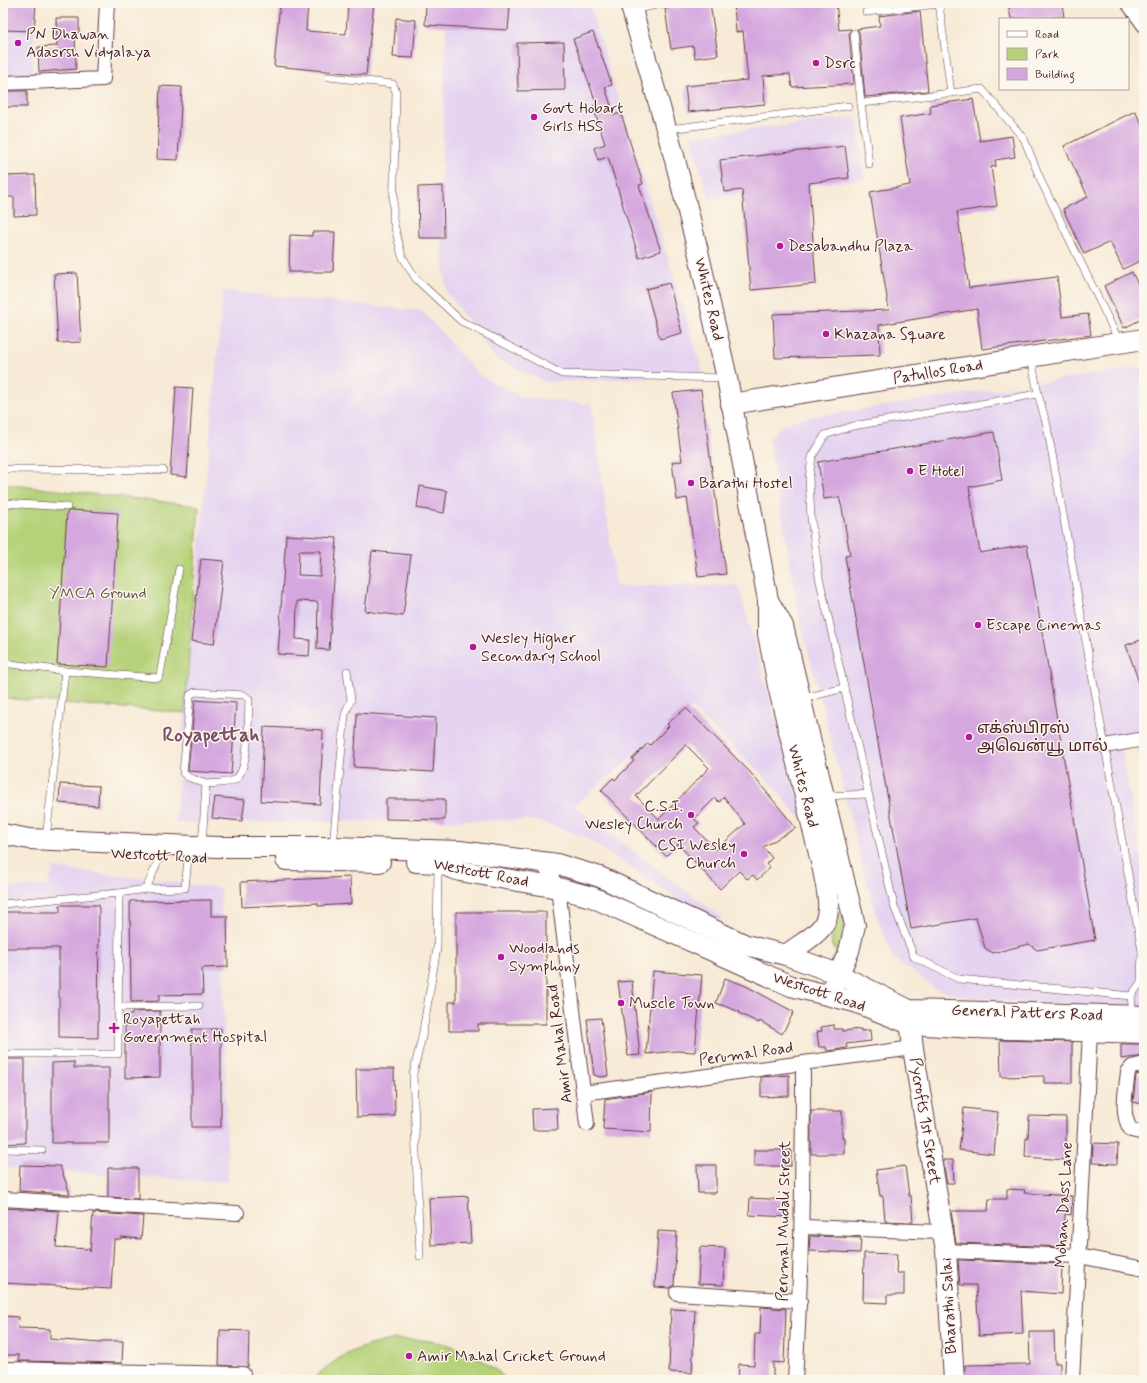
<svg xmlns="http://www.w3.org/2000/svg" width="1147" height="1383" viewBox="0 0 1147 1383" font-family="Mynerve,'Noto Sans Tamil',sans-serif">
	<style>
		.built { fill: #e4d3f1 }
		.green { fill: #b6d279; stroke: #807852 }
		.building { fill: #d5a7df; fill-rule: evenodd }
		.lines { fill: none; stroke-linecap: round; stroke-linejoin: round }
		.lane-casing { stroke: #643d45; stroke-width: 8 }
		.street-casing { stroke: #643d45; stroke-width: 16 }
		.secondary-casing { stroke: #643d45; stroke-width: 22 }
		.lane { stroke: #fff; stroke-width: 7 }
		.street { stroke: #fff; stroke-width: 14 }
		.secondary { stroke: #fff; stroke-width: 20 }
		.poi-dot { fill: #b5179e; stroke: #fbf7ec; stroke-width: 1.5 }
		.labels { text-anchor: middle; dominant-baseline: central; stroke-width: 3; stroke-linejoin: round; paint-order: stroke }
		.poi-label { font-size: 16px; fill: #4a1f2b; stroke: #fbf7ec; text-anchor: start }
		.street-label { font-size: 16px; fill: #4a1f2b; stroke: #fbf7ec }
		.park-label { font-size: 16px; fill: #6a5542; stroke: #fbf7ec }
		.district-label { font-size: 20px; font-weight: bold; fill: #7b4f6a; stroke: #fbf7ec }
	</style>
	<rect width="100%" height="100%" fill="#fbf7ec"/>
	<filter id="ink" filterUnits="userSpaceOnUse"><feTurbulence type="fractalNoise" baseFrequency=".025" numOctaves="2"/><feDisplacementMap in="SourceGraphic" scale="8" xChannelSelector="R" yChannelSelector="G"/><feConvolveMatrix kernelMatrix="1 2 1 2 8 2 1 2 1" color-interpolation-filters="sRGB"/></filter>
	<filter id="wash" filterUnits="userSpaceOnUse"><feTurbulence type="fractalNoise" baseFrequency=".012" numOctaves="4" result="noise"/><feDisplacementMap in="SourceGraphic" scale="16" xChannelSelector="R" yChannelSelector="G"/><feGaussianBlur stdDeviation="0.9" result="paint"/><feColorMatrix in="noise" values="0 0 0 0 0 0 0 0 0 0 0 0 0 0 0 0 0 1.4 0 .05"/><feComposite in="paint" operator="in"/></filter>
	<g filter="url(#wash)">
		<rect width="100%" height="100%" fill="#f7ead6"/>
		<g class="built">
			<path d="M447,3h142l115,373 -159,6 -50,-24 -48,-66 -7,-62z"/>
			<path d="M3,8l33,2 -4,66 -29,1z"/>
			<path d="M857,117l7,62 -155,19 -18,-62z"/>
			<path d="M223,291l199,20 58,65 44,22 68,6 24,182 122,-1 67,238 -42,-48 -72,-67 -117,98 148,112 -7,6 -132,-88 -48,-16 -360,3z"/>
			<path d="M1144,367v374l-23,5 23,128v134l-168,-9 -40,-10 -43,-32 -19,-47 -76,-299 -29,-171 10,-13 19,-8z"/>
			<path d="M54,868l167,20 7,294 -225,-14v-279l45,-4z"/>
		</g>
		<g class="green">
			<path d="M3,484l196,22 -14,207 -182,-15z"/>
			<path d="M839,915h3l9,27 -8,8 -10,-1c-4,-8 1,-27 6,-34z"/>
			<path d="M395,1339c37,1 56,2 88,22 9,6 17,11 24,19h-195c29,-27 46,-33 83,-41z"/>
		</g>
		<g id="blocks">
			<g class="building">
				<path d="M3,3h33l-2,28 -31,-1z"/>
				<path d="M280,3h28l-2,28 40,3 2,-31h26l-8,72 -92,-9z"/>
				<path d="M426,3l84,4 -2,23 -83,-5z"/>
				<path d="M710,3l8,52 -23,3 -2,-12 -22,3 -6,-40z"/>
				<path d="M734,3h102l3,27 12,-1 -2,5 5,50 -62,3 -2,-13 -27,2 2,28 -77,8 -3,-26 63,-6 -5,-49 -7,1z"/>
				<path d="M1008,3h54l2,14 -53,2z"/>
				<path d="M920,11l8,80 -63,6 -6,-65 -2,-3 23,-3 -1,-10z"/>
				<path d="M56,18h23v15h-4l1,36 -37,3 -1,-25 19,-1z"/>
				<path d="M396,18l20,2 -3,38 -20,-1z"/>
				<path d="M593,32l19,53 -7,2 9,28 7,-2 22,71 -4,1 22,66 -22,7 -31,-101 -10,3 -4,-12 11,-4 -12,-38 4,-1 -24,-66z"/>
				<path d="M564,42l1,48 -47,1 -1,-48z"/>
				<path d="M160,86l22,1 -4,73 -21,-1z"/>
				<rect x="3" y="91" width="24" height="16"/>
				<path d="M973,99l7,42 32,-5 3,21 -20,3 1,6 -5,1 6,39 -40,6 12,76 88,-11 5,40 26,-3 3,21 -109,14 -5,-40 -98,16 1,30 -105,3 -2,-44 116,-4 -19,-118 40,-7 -10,-67 31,-5 -1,-8z"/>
				<path d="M1135,111l9,18v130l-21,10 -13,-27 -26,12 -21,-45 25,-12 -24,-51z"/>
				<path d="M845,146l4,32 -40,5 7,101 -65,6 -9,-100 -18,2 -4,-32z"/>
				<path d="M35,175l1,40 -22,1v-19h-11v-21z"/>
				<path d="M443,186l1,52h-25l-1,-51z"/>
				<path d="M312,232h23l-2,40h-44l1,-37 22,1z"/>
				<path d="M1132,272l12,25v21l-20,10 -20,-42z"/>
				<path d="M77,273l4,69 -23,1 -4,-69z"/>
				<path d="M669,283l13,50 -22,6 -14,-50z"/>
				<path d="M176,387l17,1 -6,89 -17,-2z"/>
				<path d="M701,390l25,184 -28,3 -11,-79 -10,2 -5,-38 10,-1 -9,-68z"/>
				<path d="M994,432l8,48 -33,7 11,66 47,-8 68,395 -58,10 -8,-6 -36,9 -8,-5 -9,-30 -65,11 -66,-373 5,-1 -8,-47 -3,-11 -15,2 -6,-37z"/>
				<path d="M420,486l27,5 -3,22 -27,-5z"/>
				<path d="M71,510l47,3 -10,154 -51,-3 10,-152z"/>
				<path d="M286,535l51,3 -8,112 -12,-1 1,-47 -21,-1 -1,38 14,1 -1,16 -31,-2zM299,551h22l-1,25 -22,-1z"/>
				<path d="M372,551l39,4 -8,61 -38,-5z"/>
				<path d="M201,559l23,2 -10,83 -23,-3z"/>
				<path d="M1144,639v52h-2l-16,-46z"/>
				<path d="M195,700l41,3 -5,71 -43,-3z"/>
				<path d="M686,708l64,64 46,56 -33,19 9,11 -6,6 4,4 -13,12 -4,-5 -6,4 -8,-8 -19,18 -42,-45 -12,12 -65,-66 12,-12 2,2 19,-19 -2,-2 16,-16 2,2 19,-19 -2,-2zM686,745l23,23 -50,51 -23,-23zM724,797l21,27 -29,26 -22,-23 5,-4 -5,-4 21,-21 4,4z"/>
				<path d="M357,713l79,5 -3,54 -79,-5z"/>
				<path d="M264,727l59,3 -3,74 -59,-3z"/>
				<path d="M60,784l39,2 -1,20 -39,-3z"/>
				<path d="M215,797l30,3 -3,21 -30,-3z"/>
				<path d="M386,799h59v21l-59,-1z"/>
				<path d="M350,877l1,27 -33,2v-3l-76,4 -1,-25z"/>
				<path d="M211,900v16h16l1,51 -26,1 1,26 -44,1v6l-28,1 -1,-101z"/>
				<path d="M60,905h39l-1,133 -39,-1v-89h-56v-36h57z"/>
				<path d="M456,912h90v112h-68v7h-29v-29h7z"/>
				<path d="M653,971l49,4 -7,77 -19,-1 -30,3z"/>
				<path d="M725,978l21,8 48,26 -12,22 -22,-13 -1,2 -20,-10 1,-1 -24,-9z"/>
				<path d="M632,981l8,74 -12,1 -10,-74z"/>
				<path d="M160,1011v66l-35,1v-63h7v-3z"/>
				<path d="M601,1018l7,58 -8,1 -6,-2 -7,-56z"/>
				<path d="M834,1025v4h8v2l19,-2v2l9,-1 1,11 -25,3 1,4 -20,3 -1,-4h-7l-2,-15 5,-1 -1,-4z"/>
				<rect x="192" y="1029" width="29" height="98"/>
				<path d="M1000,1040l72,2v41h-28v-7l-43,1z"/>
				<path d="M1121,1044h23v12l-23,3z"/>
				<path d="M3,1059h22v84l-22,1z"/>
				<path d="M74,1062v6h35v75h-57v-80z"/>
				<path d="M356,1069h38l1,47 -38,1z"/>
				<path d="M1144,1073v31l-11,-2 3,-27z"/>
				<path d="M789,1075v21l-28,1v-20z"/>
				<path d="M652,1092l-1,40 -48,-3 2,-30z"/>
				<path d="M557,1108l1,22h-25l-1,-21z"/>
				<path d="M964,1108l34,4 -4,42 -35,-4z"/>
				<path d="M811,1111h31v26h2v17h-33z"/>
				<path d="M1029,1116l37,1v43l-41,-3 1,-19 2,1z"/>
				<path d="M1093,1143l25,1 -1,20 -25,-1z"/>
				<rect x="754" y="1150" width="37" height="16"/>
				<path d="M943,1160h10l1,23h-7z"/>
				<path d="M20,1165l40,1 10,28 -51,-3z"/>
				<path d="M697,1165h19v28h-18z"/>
				<path d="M905,1166l4,30h2l2,26 -28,-1 -2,-25h-3l-4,-26z"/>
				<path d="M108,1168h30v31l-30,-2z"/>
				<path d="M1007,1189l18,1 -1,3 48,3 -1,19 -6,-1v33l-109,-4 -5,-32h37l1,-12h18z"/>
				<path d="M468,1196l3,47 -40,2 -2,-47z"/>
				<path d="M750,1198l39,2 -1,17 -39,-2z"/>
				<path d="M3,1208l56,3 -3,36 33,2 1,3 3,-39 50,3 -2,23 -20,-2v2h-7l-3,50 -107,-6z"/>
				<path d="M658,1231l19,1 -3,53 -4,3 -15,-1z"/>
				<path d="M810,1236l51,2 -1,15 -51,-2z"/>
				<path d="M700,1247l25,1 -2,37 -25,-1z"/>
				<path d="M864,1253l33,1 -1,19h8v22h-17v8l-24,-1z"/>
				<path d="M958,1260l104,4 -1,30 -40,-3 2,43 -44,2 -3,-51h-16z"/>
				<path d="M761,1307l25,2 -2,54 -11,-1v18h-35l1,-16 15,1 1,-31h5z"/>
				<path d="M671,1309l24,1 -3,63 -23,-1z"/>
				<path d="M3,1316l16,1 -1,11 32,1v10l51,4v-2h22l-1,22 -103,-2v-6h-16z"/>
				<path d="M220,1330l29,1 -1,36 -29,-2z"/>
				<path d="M1029,1332h25l1,31h5v17h-95v-15l65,-1z"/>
			</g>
		</g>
	</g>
	<g filter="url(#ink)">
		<use href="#blocks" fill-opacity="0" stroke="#643d45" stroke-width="1"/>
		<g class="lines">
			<defs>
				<g id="lane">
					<path d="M633,10l33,-7"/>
					<path d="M866,12l73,-8 12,89 31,-4 42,50 18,44 77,158"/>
					<path d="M854,33l7,70 90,-10"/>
					<path d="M329,77l64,7 3,8 -3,128 9,36 14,23 45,42 101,53 163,4"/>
					<path d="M861,103l8,61"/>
					<path d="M669,129l179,-23"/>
					<path d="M1031,357l7,37 9,32 95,525 -1,31 -10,14 2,19"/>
					<path d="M1038,394l-185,32 -28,9 -13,22 -3,21 2,40 8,59 75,329 20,51 45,22 172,17"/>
					<path d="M3,469l160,1"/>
					<path d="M3,503l64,4"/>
					<path d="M3,663l62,8 93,7 2,-3 19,-106"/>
					<path d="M801,699l43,-11"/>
					<path d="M826,796l41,-2"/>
					<path d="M46,838l19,-167"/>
					<path d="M202,845l4,-61c8,-1 20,0 28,-4 16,-7 14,-64 15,-81l-5,-4 -49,-3 -5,3 -7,78 5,4 18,7"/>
					<path d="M333,846l12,-132 6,-14 -4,-29"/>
					<path d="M146,889l39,-1 3,-29"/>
					<path d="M3,904l116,-11 27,-4 13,-30"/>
					<path d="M118,1007l81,-1"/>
					<path d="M3,1054h115l1,-161"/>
					<path d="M3,1149l39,1"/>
					<path d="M420,1256l-7,-182 9,-37 15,-89 1,-83"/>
				</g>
				<g id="street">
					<path d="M1128,3l16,22"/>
					<path d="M3,83l100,-4 4,-76"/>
					<path d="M1105,746l39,-7"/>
					<path d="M542,862l16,26 29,236"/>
					<path d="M1144,1064l-12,3 -4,5c-2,18 -8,42 3,58l13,3"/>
					<path d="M583,1093l330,-45"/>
					<path d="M3,1199l234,14"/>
					<path d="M803,1227l139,5"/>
					<path d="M946,1251l133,5 65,13"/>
					<path d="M677,1293l123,8"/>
					<path d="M3,1369l240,5"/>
					<path d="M795,1380c7,-106 8,-211 8,-317"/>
					<path d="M1072,1380l18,-348"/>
				</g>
				<g id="secondary">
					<path d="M630,3l44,153 24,95 29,127 41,222v34l10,52 45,184c3,17 11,44 -2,58 -9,11 -24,18 -35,27"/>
					<path d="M731,404l413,-65"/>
					<path d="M769,602l14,24 72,299 -6,26 -16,36"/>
					<path d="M3,834l26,5 188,8h116l127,4 97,13 43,13 146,68 40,10 52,19 71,36 235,6"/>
					<path d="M286,860l94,2"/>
					<path d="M416,862l22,1 22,8 98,17 34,9 199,89 64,16 55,22 63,4 171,5"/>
					<path d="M909,1011l4,37 33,203 8,129"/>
				</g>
			</defs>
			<use href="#lane" class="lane-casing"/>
			<use href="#street" class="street-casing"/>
			<use href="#secondary" class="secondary-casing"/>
			<use href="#lane" class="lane"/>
			<use href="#street" class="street"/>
			<use href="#secondary" class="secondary"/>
		</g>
	</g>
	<g class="poi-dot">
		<circle cx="18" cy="43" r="4"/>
		<circle cx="816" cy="63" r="4"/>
		<circle cx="534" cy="117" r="4"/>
		<circle cx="780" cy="246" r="4"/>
		<circle cx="826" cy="334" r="4"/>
		<circle cx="910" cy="471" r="4"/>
		<circle cx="691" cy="483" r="4"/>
		<circle cx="978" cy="625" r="4"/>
		<circle cx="473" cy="647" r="4"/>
		<circle cx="969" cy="737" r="4"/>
		<circle cx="691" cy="815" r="4"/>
		<circle cx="744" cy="854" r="4"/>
		<circle cx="501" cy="957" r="4"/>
		<circle cx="621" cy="1003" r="4"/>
		<path d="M112 1022h4v4h4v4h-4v4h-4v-4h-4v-4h4z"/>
		<circle cx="409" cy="1356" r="4"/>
	</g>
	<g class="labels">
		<g class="poi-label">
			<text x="26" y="34">PN Dhawan<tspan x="26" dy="18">Adasrsh Vidyalaya</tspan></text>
			<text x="824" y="63">Dsrc</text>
			<text x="542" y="108">Govt Hobart<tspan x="542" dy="18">Girls HSS</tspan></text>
			<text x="788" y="246">Desabandhu Plaza</text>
			<text x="834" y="334">Khazana Square</text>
			<text x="918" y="471">E Hotel</text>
			<text x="699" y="483">Barathi Hostel</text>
			<text x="986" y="625">Escape Cinemas</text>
			<text x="481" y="638">Wesley Higher<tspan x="481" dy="18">Secondary School</tspan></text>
			<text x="977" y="728">எக்ஸ்பிரஸ்<tspan x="977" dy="18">அவென்யூ மால்</tspan></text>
			<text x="683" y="806" text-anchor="end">C.S.I.<tspan x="683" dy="18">Wesley Church</tspan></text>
			<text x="736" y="845" text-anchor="end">CSI Wesley<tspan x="736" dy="18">Church</tspan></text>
			<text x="509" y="948">Woodlands<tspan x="509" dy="18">Symphony</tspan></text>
			<text x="629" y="1003">Muscle Town</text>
			<text x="123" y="1019">Royapettah<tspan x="123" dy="18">Government Hospital</tspan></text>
			<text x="417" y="1356">Amir Mahal Cricket Ground</text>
		</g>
		<g class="street-label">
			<text transform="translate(709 299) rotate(77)">Whites Road</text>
			<text transform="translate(938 372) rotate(-9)">Patullos Road</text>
			<text transform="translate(803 786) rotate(76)">Whites Road</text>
			<text transform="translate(159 856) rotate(3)">Westcott Road</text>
			<text transform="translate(481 873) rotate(11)">Westcott Road</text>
			<text transform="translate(819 992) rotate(18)">Westcott Road</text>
			<text transform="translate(1027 1013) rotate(2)">General Patters Road</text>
			<text transform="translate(560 1044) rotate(-97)">Amir Mahal Road</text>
			<text transform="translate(746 1054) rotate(-8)">Perumal Road</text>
			<text transform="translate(925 1121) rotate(81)">Pycrofts 1st Street</text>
			<text transform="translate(1064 1205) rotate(-87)">Mohan Dass Lane</text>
			<text transform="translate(784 1221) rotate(-89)">Perumal Mudali Street</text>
			<text transform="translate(949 1306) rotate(-93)">Bharathi Salai</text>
		</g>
		<g class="park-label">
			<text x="98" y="593">YMCA Ground</text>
		</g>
		<g class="district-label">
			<text x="211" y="735">Royapettah</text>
		</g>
	</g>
	<rect width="1147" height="1383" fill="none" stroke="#fbf7ec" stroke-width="16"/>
	<rect x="999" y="18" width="130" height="72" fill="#fbf7ec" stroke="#b4a19f"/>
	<rect x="1007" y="31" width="20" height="6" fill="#ffffff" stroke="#b4a19f"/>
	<text x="1035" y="38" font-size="12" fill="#4a1f2b">Road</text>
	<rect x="1007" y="48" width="20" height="12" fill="#b6d279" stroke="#b4a19f"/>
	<text x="1035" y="58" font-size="12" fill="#4a1f2b">Park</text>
	<rect x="1007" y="68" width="20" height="12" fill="#d5a7df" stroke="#b4a19f"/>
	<text x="1035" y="78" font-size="12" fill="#4a1f2b">Building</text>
</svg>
